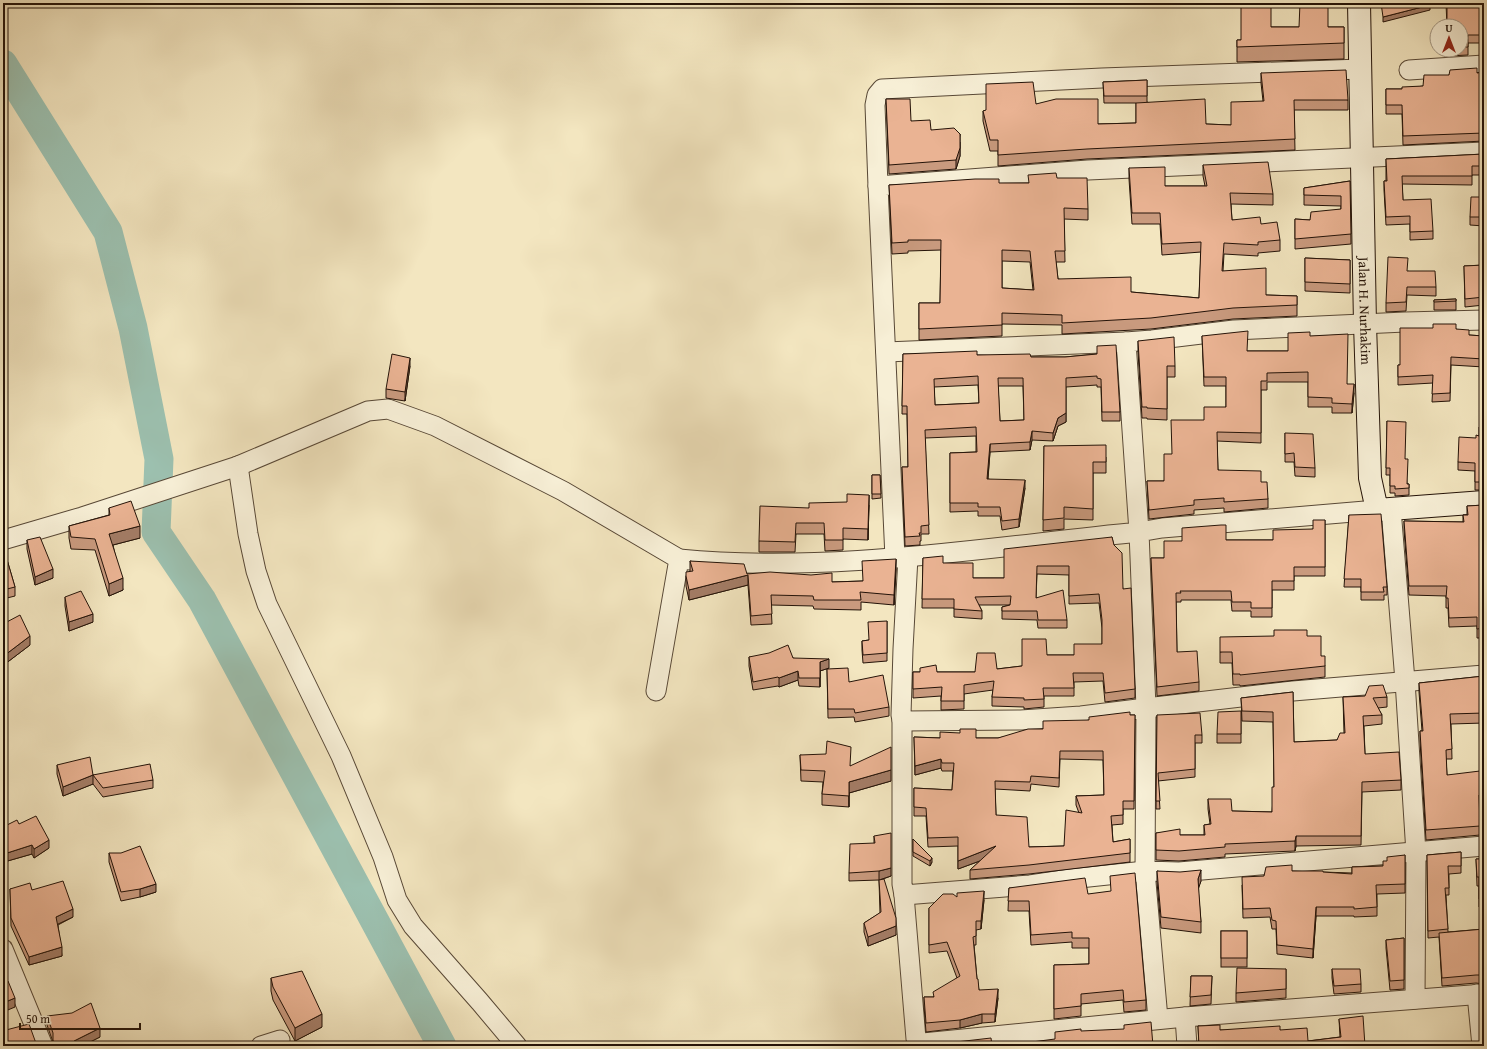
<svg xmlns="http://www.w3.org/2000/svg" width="1487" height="1049" viewBox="0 0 1487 1049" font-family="'Gentium Book Plus',serif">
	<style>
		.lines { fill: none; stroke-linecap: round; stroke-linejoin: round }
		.river { stroke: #9cc0af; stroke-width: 29 }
		.street-casing { stroke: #584836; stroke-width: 21 }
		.secondary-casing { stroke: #241308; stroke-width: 24 }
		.street { stroke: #f7efd6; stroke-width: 19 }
		.secondary { stroke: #f7efd6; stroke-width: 22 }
		.wall { fill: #c99a7e; stroke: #241308; fill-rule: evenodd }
		.shaded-wall { fill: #a47d67; stroke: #241308 }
		.building { fill: #eab393; stroke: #241308; fill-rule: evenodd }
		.labels { text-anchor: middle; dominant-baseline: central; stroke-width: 3; stroke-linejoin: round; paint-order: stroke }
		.street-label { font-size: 14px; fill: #241308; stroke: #f7efd6 }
	</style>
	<rect width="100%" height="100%" fill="#f3e6c0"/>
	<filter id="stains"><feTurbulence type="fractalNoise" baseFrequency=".005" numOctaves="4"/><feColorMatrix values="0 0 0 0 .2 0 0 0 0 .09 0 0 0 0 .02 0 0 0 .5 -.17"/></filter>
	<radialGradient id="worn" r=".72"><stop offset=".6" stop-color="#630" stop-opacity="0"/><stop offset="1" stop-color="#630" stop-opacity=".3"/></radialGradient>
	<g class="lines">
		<path class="river" d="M3,64l105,168 25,96 26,131 -3,73 46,68 240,446"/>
		<defs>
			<g id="street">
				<path d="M1409,70l75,-5"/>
				<path d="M878,186l-3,-81 2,-10 5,-6 220,-11 259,-9"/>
				<path d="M886,352l240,-10"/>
				<path d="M238,466l10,68 8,37 11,33 74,152 42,101 14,43 16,26 67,76 37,44"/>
				<path d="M1391,509l14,172 11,172 -1,146"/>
				<path d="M1377,510l-215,18 -23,4 7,176 147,-17 191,-16"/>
				<path d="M3,540l79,-23 156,-51 130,-55 20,-2 47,17 128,65 116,68 -23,132"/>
				<path d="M908,557l-5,92 -2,66 1,5 3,1 116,-1 60,-4 65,-8 -1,163 34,1 305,-26"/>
				<path d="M895,558l-17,-372 210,-16 396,-18"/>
				<path d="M679,559c153,15 307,-12 460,-27l-13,-190 26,-2 82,-10 171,-8 79,-2"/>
				<path d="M902,720v164l2,11 126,-10 40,-6 75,-8 13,148"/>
				<path d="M904,895l12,144 2,2 5,2 262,-26 299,-23"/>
				<path d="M3,949l40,97"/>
				<path d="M1477,994l5,52"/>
				<path d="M1185,1017l2,29"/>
				<path d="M261,1046l19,-6"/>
			</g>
			<g id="secondary">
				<path id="s1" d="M1359,3l6,321 5,154 7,32 107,-8"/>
			</g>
		</defs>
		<use href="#street" class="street-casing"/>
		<use href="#secondary" class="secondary-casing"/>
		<use href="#street" class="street"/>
		<use href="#secondary" class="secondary"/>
	</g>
	<g class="wall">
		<path d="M1443,3h41v40h-16v12l-20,1v-6h13v-24h-14l-1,-22h-3z"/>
		<path d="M1271,27h73v32l-107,3v-22h4z"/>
		<path d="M1484,72v69l-81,4 -1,-31h-16v-25h16l21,-3 26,-11z"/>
		<path d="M1261,73l87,27v10h-54l1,40 -208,9 -89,7v-15h-8l-7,-30v-10l53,-7 62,20 38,-1v-20h-32l-1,-21 44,-2v22l59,22 25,1 32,-24 -2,-18z"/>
		<path d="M886,99l25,22 20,9 29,12v14l-4,13 -67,5z"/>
		<path d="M1484,154v21h-12v10l-70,-1 1,16 30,31v8l-23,1v-16l-24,1 -2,-35v-9h2v-22z"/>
		<path d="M1203,165l70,29v11l-42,-1 1,16 29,4 19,16v11l-22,2v3l-34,-2 -1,17 43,24 31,1v20l-64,3 -82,10 -89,5v-9l-60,-1v12l-83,4v-37h21l1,-53 -33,1v2l-16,1 -3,-69 139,-2 29,-5 31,31v11l-24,-1 1,43h-9l2,17 73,13 68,6 2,-46 -39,3 -2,-31h-28l-3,-45v-11l36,18h40l-2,-10zM1002,261l28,1 3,28 -31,-2z"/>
		<path d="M1350,181l1,63 -56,5v-30l15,1 31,-11v-3l-37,-1v-17z"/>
		<path d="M1484,197v29l-14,-1v-8z"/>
		<path d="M1305,258l45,2v33l-45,-2z"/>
		<path d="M1484,265v40l-19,2 -1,-41z"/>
		<path d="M1408,271l28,16v9l-29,-1 -1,16 -20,1v-9z"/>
		<path d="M1456,299v11h-22v-10z"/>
		<path d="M1456,329l13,6 15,1v31l-33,-2 -1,36 -18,1 1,-19 -35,2v-20h2z"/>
		<path d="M1202,336l45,15h41l22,-15 44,57 -2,20h-20v-6h-24v-25h-41v8h-6v53l-44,-2 1,29 43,12 7,17v9l-44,4v-4l-30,2v4l-45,5 -2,-38h17l8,-27 32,-34 22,-13v-21h-22z"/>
		<path d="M1138,341l37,25v11h-8v43l-20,-1v-1h-5l-4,-66z"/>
		<path d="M903,354l74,1 54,2h34l32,-3 23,58v9h-18l-1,-34h-4v-2l-31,2v35l-8,4 -5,15 -21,-1 -2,10 -40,2 -2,27 37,9 -6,39 -17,3 -2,-14h-22v-5l-28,1v-59l26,-1v-16l-51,2 4,96h-8v7h-1v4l-15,1 -3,-79h6l-1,-53h-5zM978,385l1,18 -44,2 -1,-18zM998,386h25l1,34 -24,1z"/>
		<path d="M410,366l-5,35 -19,-3v-9z"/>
		<path d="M1387,421l18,38 2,25h2v11l-14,1v-3h-5v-18h-4z"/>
		<path d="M1484,428v62h-9v-19l-17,-1v-8l18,-24 3,-2z"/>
		<path d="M1285,433l30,35v9l-20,-1 -1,-14h-9z"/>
		<path d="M1044,446l62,11v16h-13v47l-29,-1v10l-21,2z"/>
		<path d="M872,475h8l1,23 -9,1z"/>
		<path d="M869,505l-1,35 -25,-1v11l-18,1 -1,-17h-28l-1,18h-36v-11l50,-33z"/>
		<path d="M1484,505v133h-7v-12l-28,1 -1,-19h-2v-12l-37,-1 -5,-65v-9l59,1v-7h4v-9z"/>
		<path d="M109,508l31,30 -27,7 10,45 -14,6 -14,-46 -24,-1 -2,-11v-12l40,-11z"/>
		<path d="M1349,515l38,72v8h-3v5h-23v-13h-17z"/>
		<path d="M1325,520v56h-31v14h-22v27h-21v-6h-19l-1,-11h-50v2h-5l1,50 22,30v9l-42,5 -6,-138h13l18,-17 44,-1h47l40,-11z"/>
		<path d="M1112,537l11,52 12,100v9l-30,4 -2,-21 -29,1v14h-30v11l-20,2v-2l-32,-1v-9l1,-7 -29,4v15l-23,1v-14l-28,2v-26h62l22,-3 25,-3 25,-11h27l28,-11v-16l-3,-25 -30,1v-29l-32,-1 -1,24 31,22v8h-29l-1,-8 -35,-1v-12l8,-2h-31l3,6v8l-28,-2v-9h-32l1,-50 50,20h31z"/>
		<path d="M27,540l26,38 -18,7 -8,-36z"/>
		<path d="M3,546l12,41v9l-12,3z"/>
		<path d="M690,561l57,13 85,8 31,-1 33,-12 -2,36 -33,-3v8l-47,-1 -1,-3 -42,-1 1,19 -21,1 -3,-40 -59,15 -3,-14v-10l4,-5z"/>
		<path d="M65,597l28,25 -24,9 -4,-25z"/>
		<path d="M887,621v40l-24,2 -1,-13v-9l7,-1z"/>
		<path d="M3,624l27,21 -25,19 -2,-7z"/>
		<path d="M1307,636l14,20 4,10v11l-85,9v-1h-7l-1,-22h-12v-11z"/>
		<path d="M749,657l44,1 36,10 -9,3v16l-21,-1 -1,-6 -19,7 -1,-1 -25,4 -4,-24z"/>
		<path d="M827,669l22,13 40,25v9l-34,6 -1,-5 -26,1z"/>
		<path d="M1484,676v47l-33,1 1,35h-6l1,16 36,20v9l-3,1v30l-54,5 -6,-99v-10h2l-3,-39v-9z"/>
		<path d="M1293,692l1,50 43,-2 7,-7 -1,-36h44v10l-9,1 4,7v9l-18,2 1,28 36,26v10l-39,2 -1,53 -65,1 -1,5 -70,3v3l-46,4 -23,-1v-27l24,2h24v-10l6,-1 -2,-15v-10l24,12 40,1 2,-25 -1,-65 -31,-1 -1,-23z"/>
		<path d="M1241,711v32h-24v-9z"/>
		<path d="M1130,715h5l-1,94h-11v15l-11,1 1,17 17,-3v23l-101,12 -59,5v-9l10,-9 -22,8v-23l-30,1 -2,-31h-12v-28l38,2 1,-19h-11l-1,-3 -26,7 -1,-38 26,1h58l91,-18zM1060,759l43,1 1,35 -28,1v9l3,8 -15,33 -35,1 -33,-32 -1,-26 35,2 1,-7 28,3z"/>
		<path d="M1157,715l45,20v8h-7v34l-37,4 2,28h-4z"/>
		<path d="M800,755l50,11 41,15 -42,12v14l-27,-2v-11l1,-12 -22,-1z"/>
		<path d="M57,765l36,10 60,5v8l-50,9 -10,-13 -30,12 -6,-22z"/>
		<path d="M19,824l30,24 -15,10 -2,-4 -28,8 -1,-3v-32z"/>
		<path d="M874,836l17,40 -8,3 13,56 -28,11 -4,-14v-9l16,-10 -1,-33 -30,1v-8l25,-30z"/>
		<path d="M913,839l19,23 -2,4 -17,-10z"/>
		<path d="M1461,852v21l-12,1v21h-3l2,37 36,-3v55l-8,-1 -34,3 -3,-49 -11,1 -1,-83z"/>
		<path d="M109,853l47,39 -16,5 -19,4 -12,-39z"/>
		<path d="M1405,855v38l-28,1v22l-23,1v-1h-38l-3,42 -36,-4 -1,-25h-4l-2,-12 -27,1 -1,-33 22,-9 28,-5 60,2v-6l31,-1 4,-5z"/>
		<path d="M1476,859h8v48h-5v-21h-2z"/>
		<path d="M1157,871l44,10 -3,7 3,34v11l-40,-5 -4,-46z"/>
		<path d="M1009,888l79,6 58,106v10l-22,2 -1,-12 -42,4v12l-27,3v-54l35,-1v-16h-17v-6l-41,3 -2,-34h-21z"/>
		<path d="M10,889l22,1 41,27 -15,8 4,31 -33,9 -18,-39z"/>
		<path d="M957,897l27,3 -3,29 -5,1v15h-2l3,34 2,11 19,8 -3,24 -13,1 -22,5 -34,4 -2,-26v-9h9l24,-19 -10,-27 -18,2v-45z"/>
		<rect x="1221" y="931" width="26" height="36"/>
		<path d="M1404,938v51l-14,1 -4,-42v-8z"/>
		<path d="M1286,969v29l-50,4v-9z"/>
		<path d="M1332,969l29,15v8l-27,2 -2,-16z"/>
		<path d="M1191,976h21l-1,28 -21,2z"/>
		<path d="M271,978l51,49 -27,14 -22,-41 -2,-9z"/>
		<path d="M47,1016l53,21 -18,9h-29v-4l-6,-17z"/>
		<path d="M1339,1019l26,27h-166l-1,-20 22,4h60l28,11 32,-4z"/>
	</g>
	<g class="shaded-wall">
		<path d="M1430,5v5l-47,12v-5z"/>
		<path d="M960,134v22l-4,13v-9z"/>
		<path d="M410,358v8l-5,35v-9z"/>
		<path d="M1354,384v9l-2,20v-9z"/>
		<path d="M1066,413v9l-8,4 -5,15v-8l5,-15z"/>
		<path d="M1032,431v9l-2,10v-8z"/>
		<path d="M990,444v8l-3,36v-9z"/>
		<path d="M1025,480v8l-6,39v-8z"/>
		<path d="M869,495v10l-1,35v-11z"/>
		<path d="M140,526v12l-31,8v-12z"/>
		<path d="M896,559v10l-2,36v-10z"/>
		<path d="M53,569v9l-18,7v-8z"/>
		<path d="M748,575v10l-59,15v-10z"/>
		<path d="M123,578v12l-14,6v-12z"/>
		<path d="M93,614v8l-24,9v-9z"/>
		<path d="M30,636v9l-25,19v-9z"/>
		<path d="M829,659v9l-9,3v16v-25z"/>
		<path d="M798,671v9l-19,7v-9z"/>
		<path d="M7,715v11l-4,2v-11z"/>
		<path d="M941,759v9l-26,7v-9z"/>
		<path d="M891,770v11l-42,12v14v-25z"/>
		<path d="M93,775v9l-30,12v-9z"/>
		<path d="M1296,836v10l-1,5v-10z"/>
		<path d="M49,840v8l-15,10v-9z"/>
		<path d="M32,845v9l-28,8v-8z"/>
		<path d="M996,846v9l-38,14v-8z"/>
		<path d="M932,858v4l-2,4v-5z"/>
		<path d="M891,868v8l-12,4v-9z"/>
		<path d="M1201,870v11l-3,9v-11z"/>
		<path d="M156,884v8l-16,5v-8z"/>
		<path d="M984,891v9l-3,29v-8z"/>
		<path d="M1316,907v9l-3,42v-9z"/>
		<path d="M73,909v8l-17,8v-8z"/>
		<path d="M896,926v9l-28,11v-9z"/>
		<path d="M62,947v9l-33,9v-8z"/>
		<path d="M998,989v9l-3,24v-8z"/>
		<path d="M15,998v9l-12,5v-9z"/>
		<path d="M322,1014v13l-27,14v-13z"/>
		<path d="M982,1014v9l-22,5v-8z"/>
		<path d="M100,1028v9l-18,9h-8v-5z"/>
	</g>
	<g class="building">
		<path d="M1241,3h30v24h28l1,-24h28v24h16v16l-107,4v-7h4z"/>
		<path d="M1381,3h49v2l-47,12z"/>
		<path d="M1447,3h37v32h-16v12h-7v-21h-14z"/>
		<path d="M1477,68v5l7,-1v61l-81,3 -1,-31h-16v-16h16v-2l21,-1 1,-11h25l1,-5z"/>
		<path d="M1346,70l2,30h-54l1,39 -208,10 -89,6v-15h-8l-7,-29 3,-1v-26l47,-2 3,22 20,-5h42v25l38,-1v-20l69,-4 1,25 25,1v-23l33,-1 -3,-28z"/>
		<path d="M1147,80v16h-43l-1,-14z"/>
		<path d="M886,99h24l1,22 19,-1 1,10 23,-2 6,6v14l-4,12 -67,5z"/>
		<path d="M1484,154v12h-12v10h-70l1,24 28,-1 2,32 -23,1v-16l-24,1 -2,-36h3l-1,-22z"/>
		<path d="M1268,162l5,32 -43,-1 2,27 28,-3 1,7 16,-2 3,18 -22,2v3l-34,-2 -2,28 44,-3v27l31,1v9l-64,3 -82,10 -89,5v-8l-60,-2v12l-83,4v-26h21l1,-63h-33v2l-16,1 -3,-58 86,-6h24v4h30l-1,-8 28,-2 1,5h30l1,31 -24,-1 1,43h-10l3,28 73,-2v15l68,6 2,-56 -39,2 -2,-31h-28l-3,-45 36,-1v19h42l-4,-21zM1002,250l28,1 4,39 -32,-2z"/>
		<path d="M1350,181l1,53 -56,5v-20l15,1 1,-8 30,-3v-13l-37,-1v-7z"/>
		<path d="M1471,197h13v20h-14z"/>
		<path d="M1388,257l20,1 -1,13h28l1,16h-29l-1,15 -20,1z"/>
		<path d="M1305,258l45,2v24l-45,-2z"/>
		<path d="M1484,265v32l-19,2 -1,-33z"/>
		<path d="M1456,299v2l-22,1v-2z"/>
		<path d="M1433,324h23v5l13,1v5l15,1v23l-33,-2 -1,36 -18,1 1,-19 -35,2v-12h2v-37h33z"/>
		<path d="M1248,331l-1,20h41v-18l22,-1v4l38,-2 -1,50h7l-2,20 -20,-1v-5l-24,-1v-25l-41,1v8h-6v52l-44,-1 1,38 43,1v11h6l1,17 -44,3v-4l-30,2v5l-45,5 -2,-29h17v-27h8l-1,-34h33v-13h22v-30h-22l-2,-41z"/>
		<path d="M1174,337l1,29h-8v43l-20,-1v-1h-5l-4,-66z"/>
		<path d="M1116,345l4,67h-18l-1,-33 -4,-1v-2l-31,2v35l-8,5 -5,15 -21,-2 -2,11 -40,2 -3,35 38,1 -6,39 -17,2 -2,-14h-22v-4h-28v-50l27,-1 -1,-25 -51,3 4,95 -8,1v7h-2l1,3 -15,1 -3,-70h6l-1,-61h-5l1,-52 74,-3v4l53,-1 1,3h34l32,-3v-8zM978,376l1,27 -44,2 -1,-26zM998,378h25l1,42 -24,1z"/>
		<path d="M392,354l18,4 -5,34 -19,-3z"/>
		<path d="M1387,421l19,1 -1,37h3l-1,25h2v4l-14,1v-3h-5v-18h-4z"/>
		<path d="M1479,427l5,1v54h-9v-19l-17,-1 1,-25 17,1v-3l3,1z"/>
		<path d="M1285,433l28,1 2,34 -20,-1 -1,-14 -9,1z"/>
		<path d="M1106,445v17h-13v47l-29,-2v11l-21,2 1,-74z"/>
		<path d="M872,475h8l1,19h-9z"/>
		<path d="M847,494l22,1 -1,34 -25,-1v12h-18l-1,-17h-28l-1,19 -36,-1 1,-35 49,2v-5l38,-1z"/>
		<path d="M131,501l9,25 -31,8 14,44 -14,6 -14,-45 -24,-2 -2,-11 41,-11 -1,-7z"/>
		<path d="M1484,505v123l-7,1v-12l-28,1 -1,-20h-2l1,-12h-38l-5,-65 60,1 -1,-7h5l-1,-9z"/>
		<path d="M1381,514l6,73h-4l1,5h-23v-13h-17l5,-64z"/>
		<path d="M1313,520h12v47h-31v14h-22v27h-21v-6h-19l-1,-11h-51l1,2h-5l1,59 20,-1 2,31 -42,5 -6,-129h13v-17h18v-13l39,-3h5v15h47v-10l40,-1z"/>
		<path d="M40,537l13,32 -18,8 -8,-37z"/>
		<path d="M1112,537l2,8 8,8 1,36 8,-1 4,101 -30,4 -2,-20h-30l1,15h-31l1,11 -20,1v-2l-32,-1 2,-16 -30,4v16h-23l1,-14 -29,2v-17h7v-4l16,-3 1,7h38l2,-19h18l2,16 25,-3v-27h24l1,16h27v-11h28v-24l-3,-26 -30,2v-30h-32l-1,32 27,-8 4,30h-29l-1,-9h-35v-4l8,-2 1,-9 -36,1 7,14 -28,-2v-10h-32l1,-41 20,-2v7h30v15h31v-29z"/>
		<path d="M3,546l12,41 -12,3z"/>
		<path d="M896,559l-2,36 -34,-3 1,8h-47l-1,-4 -42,-1 1,19 -21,2 -3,-41 -59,15 -3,-14v-4l7,-1 -3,-10 54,3 3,10 23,-2 41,3 21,-2v9l31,-1 -1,-20z"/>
		<path d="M81,591l12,23 -24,8 -4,-25z"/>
		<path d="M20,615l10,21 -25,19 -2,-6v-25z"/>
		<path d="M887,621v32l-24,2 -1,-14 7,-1 -1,-18z"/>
		<path d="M1274,630h33v6h14v20h4v10l-85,9v-1h-7l-1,-22h-12v-15l54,-1z"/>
		<path d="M788,645l5,13 36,1 -9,3v16h-21l-1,-7 -19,7 -1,-1 -25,5 -4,-25 20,-4z"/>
		<path d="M848,668l1,14 34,-7 6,32 -34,6 -1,-4h-26l-1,-40z"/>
		<path d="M1484,676v37l-34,1 2,35 -6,1 1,25 33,-4 3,24h-4l1,31 -54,4 -6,-99h3l-4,-48z"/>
		<path d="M1383,685l4,12 -14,1 9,17 -19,1 2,38 34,-2 2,28 -39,2 -1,54h-65l-1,5 -70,3v3l-46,4 -23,-1v-17l24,-4v6h25l-1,-10 7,-1 -3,-25h23l1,12 40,1v-25h2l-1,-75 -31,-1 -1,-13 52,-6 1,50 43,-2 3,-7h5l-2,-36 22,-1 4,-10z"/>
		<path d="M3,706l4,9 -4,2z"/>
		<path d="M1241,711v23h-24l1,-22z"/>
		<path d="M1130,712v3h5l-1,86h-11v14l-12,1 2,26 17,-3v14l-101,12 -59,5 26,-24 -38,15v-24l-30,1 -2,-30 -12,-1v-19l38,2 2,-27h-12l-1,-4 -26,7 -1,-29 26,1v-6l20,1v-4h16v9h22l30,-9h15v-8l46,-1v-3zM1060,751h43l1,44 -28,1 6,17 -16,-3 -2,36 -35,1 -2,-30 -31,-2 -1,-34 35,1 1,-6 28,2z"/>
		<path d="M1200,713l2,22h-7v34l-37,4 2,28h-4l1,-86z"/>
		<path d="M827,741l24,6 -1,19 41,-19v23l-42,12v14l-27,-2 3,-23 -24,-1 -1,-15 26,-1z"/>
		<path d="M90,757l3,18 -30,12 -6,-22z"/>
		<path d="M150,764l3,16 -50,8 -10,-13z"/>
		<path d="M36,816l13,24 -15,9 -2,-4 -28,9 -1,-4v-23l14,-7 2,4z"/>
		<path d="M891,833v35l-12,3 -30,2 1,-29 25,-1 -1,-7z"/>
		<path d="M913,839l19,19 -2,3 -17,-9z"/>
		<path d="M140,846l16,38 -16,5 -19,3 -12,-39h12z"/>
		<path d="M1461,852v14h-13l1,22h-4l3,41 -20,2 -1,-76z"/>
		<path d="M1405,855v29l-29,1 1,22 -23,2v-2h-38l-3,42 -36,-4 -1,-24 -4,-1 -2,-12 -27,1 -1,-32 22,-1 2,-9 26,-2v6h31v1l29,2v-7l31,-1v-5h4v-4z"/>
		<path d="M1476,859h8v40h-5v-22h-2z"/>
		<path d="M1201,870l-3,9 3,43 -40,-5 -4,-46 23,1z"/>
		<path d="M1135,873l11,127 -22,2 -1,-12 -42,4v12l-27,3v-44l35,-1v-26h-17v-6l-41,3 -2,-34h-21l1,-13 76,-10 3,16 23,-3 -1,-15z"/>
		<path d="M884,879l12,39v8l-28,11 -4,-14 17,-11 -2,-32z"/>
		<path d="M63,881l10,28 -17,8 6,30 -33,10 -18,-39 -1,-29 20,-6 2,7z"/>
		<path d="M984,891l-3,30h-5v15l-3,1 4,42h1l1,11 19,-1 -3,25h-13l-22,6 -34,3 -2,-26h10l-1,-5 27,-16 -13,-34 -18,3v-37l14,-14h10l4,3v-4z"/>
		<path d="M1484,929v46h-8l-34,3 -3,-45z"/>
		<rect x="1221" y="931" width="26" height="27"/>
		<path d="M1404,938v42l-14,1 -4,-41z"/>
		<path d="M1237,968l49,1v20l-50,4z"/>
		<path d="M1332,969h28l1,15 -27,2z"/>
		<path d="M302,971l20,43 -27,14 -22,-41 -2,-9z"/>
		<path d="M1191,976h21l-1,19 -21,2z"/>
		<path d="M8,981l7,17 -12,5v-20z"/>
		<path d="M91,1003l9,25 -26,13 1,5h-19l-3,-6v-7l-6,-17 25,-3z"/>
		<path d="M1363,1016l2,30h-166l-1,-20 22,-1v5l60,-4v4l27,-2 1,13 33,-4 -2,-18z"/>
		<path d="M1151,1022l2,24h-121v-4l23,-3v-7l26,-3v2l43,-2v-4z"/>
		<path d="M29,1024l8,22h-34v-16h3z"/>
		<path d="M991,1038l1,8h-62v-1z"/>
	</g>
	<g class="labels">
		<g class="street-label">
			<text stroke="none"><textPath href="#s1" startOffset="308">Jalan H. Nurhakim</textPath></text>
		</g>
	</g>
	<rect width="1487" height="1049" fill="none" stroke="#f3e6c0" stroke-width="16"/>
	<rect x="4" y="4" width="1479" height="1041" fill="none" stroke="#241308" stroke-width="2"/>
	<rect x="8" y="8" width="1471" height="1033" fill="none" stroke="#241308"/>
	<g transform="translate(1449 38)"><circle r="19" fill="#f7efd6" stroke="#a39784"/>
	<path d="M0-3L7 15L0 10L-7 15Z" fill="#8f2418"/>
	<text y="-6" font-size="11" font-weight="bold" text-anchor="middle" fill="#241308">U</text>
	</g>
	<path d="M20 1023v6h120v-6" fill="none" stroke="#241308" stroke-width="2"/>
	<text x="26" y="1023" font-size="12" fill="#241308" stroke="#f7efd6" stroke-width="3" paint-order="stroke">50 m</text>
	<rect width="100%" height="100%" filter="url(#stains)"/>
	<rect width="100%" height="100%" fill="url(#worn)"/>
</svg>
